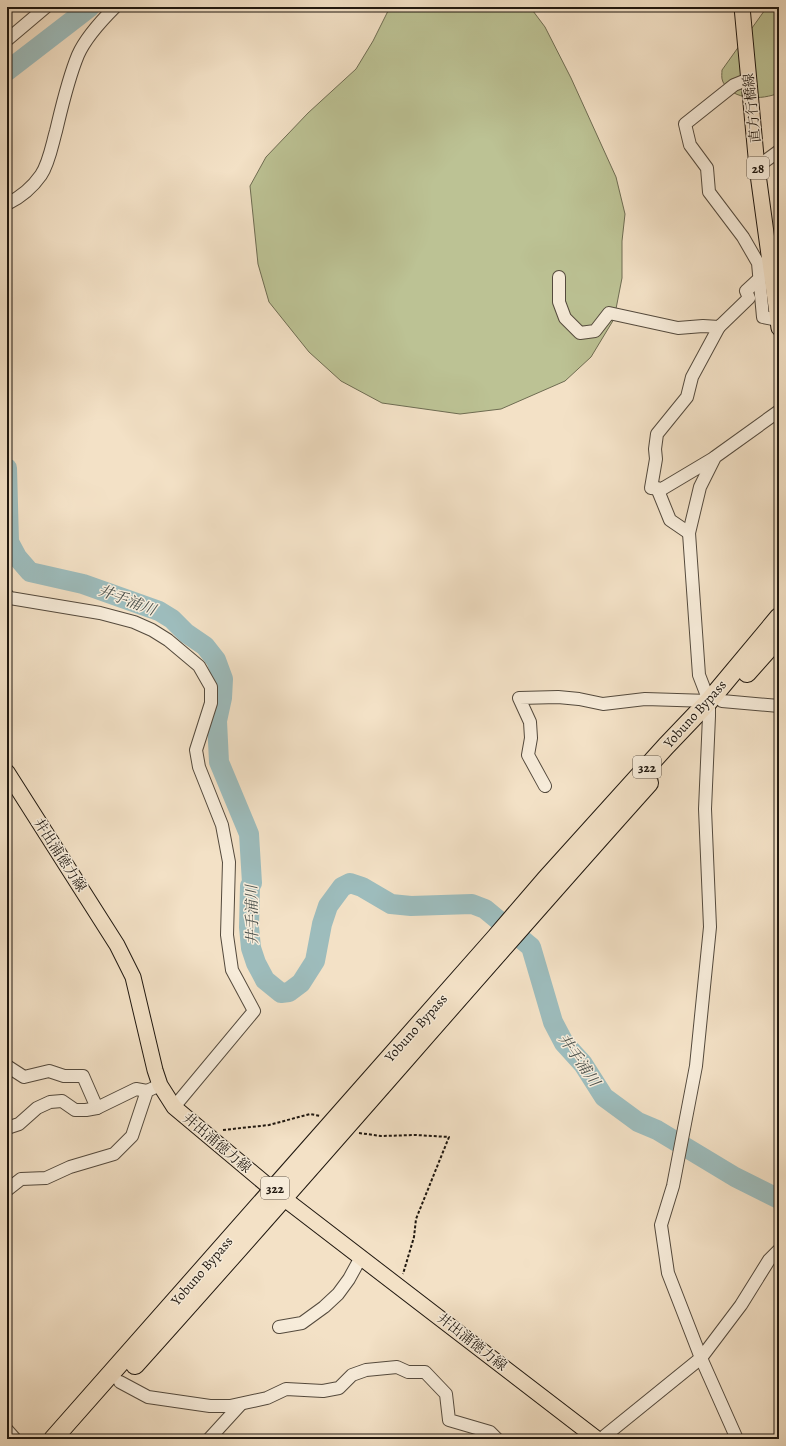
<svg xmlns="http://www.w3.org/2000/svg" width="786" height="1446" viewBox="0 0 786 1446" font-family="Alegreya,'Noto Serif JP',serif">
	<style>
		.green { fill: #bcc294; stroke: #6e6c52 }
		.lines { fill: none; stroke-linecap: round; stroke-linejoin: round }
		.river { stroke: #9dbcbc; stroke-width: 20 }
		.minor-casing { stroke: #544a3d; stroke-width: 14 }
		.major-casing { stroke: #1f170f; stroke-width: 17 }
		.highway-casing { stroke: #1f170f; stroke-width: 20 }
		.path { stroke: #1f170f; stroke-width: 2; stroke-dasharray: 3 2; stroke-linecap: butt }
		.minor { stroke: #f7ecda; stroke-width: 12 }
		.major { stroke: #f3e1c6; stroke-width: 15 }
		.highway { stroke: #f3e1c6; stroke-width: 18 }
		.labels { text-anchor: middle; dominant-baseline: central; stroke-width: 3; stroke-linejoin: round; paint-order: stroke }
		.shield { fill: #f7ecda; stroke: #60574c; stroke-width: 1 }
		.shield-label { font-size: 13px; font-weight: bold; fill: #1f170f }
		.street-label { font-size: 14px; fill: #1f170f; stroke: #f7ecda }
		.water-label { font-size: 15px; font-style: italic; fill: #4b514c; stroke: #f7ecda }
	</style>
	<rect width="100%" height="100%" fill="#f3e1c6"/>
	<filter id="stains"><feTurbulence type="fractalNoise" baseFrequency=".005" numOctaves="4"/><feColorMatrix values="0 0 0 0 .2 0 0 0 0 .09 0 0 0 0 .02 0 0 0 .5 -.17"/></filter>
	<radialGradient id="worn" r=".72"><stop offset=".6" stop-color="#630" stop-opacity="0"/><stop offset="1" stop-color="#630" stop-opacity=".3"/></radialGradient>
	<g class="green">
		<path d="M390,7h140l15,20 26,51 45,99 9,37 -3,27v37l-8,41 -23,38 -26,24 -64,28 -41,5 -78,-11 -41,-22 -32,-29 -40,-50 -11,-38 -8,-78 16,-29 42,-44 48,-44 17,-28z"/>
		<path d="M767,7h12v86c-17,7 -46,8 -56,-11 -2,-4 -1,-9 -1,-12z"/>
	</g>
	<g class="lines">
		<g class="river">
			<path d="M7,71l83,-64"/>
			<path d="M7,468l2,74 8,15 13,15 53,12 76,27 13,8 14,14 19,13 11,14 7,19 -1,19 -5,23 2,41 30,72 3,49 -2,3 -1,41 2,21 5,15 9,17 16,13 8,-1 12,-9 14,-22 7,-37 6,-18 14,-19 8,-4 12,4 29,17 20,2 61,-2 13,5 46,38 22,75 11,21 19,21 21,33 34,25 19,8 78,47 44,22"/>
		</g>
		<defs>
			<g id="minor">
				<path d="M7,40l39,-33"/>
				<path d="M749,79l-15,6 -49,39 5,21 17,23 2,24 34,45 15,26 5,54 15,3"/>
				<path d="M757,167l22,-16"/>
				<path d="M7,204c14,-7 25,-16 34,-29 8,-12 11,-30 15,-44 6,-25 12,-52 22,-76 7,-16 25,-36 37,-48"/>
				<path d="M559,277v25l6,16 15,15 15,-2 14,-18 69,15 25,-2 16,1 30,-29 -3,-7 13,-12"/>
				<path d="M714,458l-52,31 -11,-1 5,-29 -1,-10 2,-15 30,-37 5,-20 27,-50"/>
				<path d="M657,488l13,32 19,13"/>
				<path d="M7,595l3,3 90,15 34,9 18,8 16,10 31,26 12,21v16l-15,47 3,17 23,58 7,37 -2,73 5,35 22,41 -80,96"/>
				<path d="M722,701l57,5"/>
				<path d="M545,786l-17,-31 3,-17 -1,-16 -11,-24 39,-1 21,2 24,5 42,-5 64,2"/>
				<path d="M7,1066l17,11 25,-6 15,5h19l14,32"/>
				<path d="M7,1128l12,-4 18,-16 13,-6 12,-1 13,9h11l11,-2 39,-19 11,2"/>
				<path d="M7,1190l14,-11 25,-1 24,-11 44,-13 18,-18 15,-45 13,-6"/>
				<path d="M279,1327l23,-4 22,-16 14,-13 11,-15 12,-22"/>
				<path d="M120,1382l28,15 62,9h20l37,-8 19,-9 37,2 16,-3 13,-13 14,-5 31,-3 11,5h17l21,22 3,26 41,12 7,7"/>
				<path d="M7,1430l8,9"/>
				<path d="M209,1439l32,-35"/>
				<path d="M601,1439l100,-81 40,-53 28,-45 10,-10"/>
				<path d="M737,1439l-36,-81 -33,-85 -7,-48 12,-39 23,-120 14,-139 -5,-118 4,-93v-15l-10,-26 -10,-142 11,-46 15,-30 64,-46"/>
			</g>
			<g id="major">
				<path d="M742,7l15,160 22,161"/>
				<path d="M7,772l110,173 16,32 22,93 5,15 14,22 99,83 324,249"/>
			</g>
			<g id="highway">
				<path d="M747,673l32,-36"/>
				<path d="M135,1365c173,-192 341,-389 514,-582"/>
				<path d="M53,1439l443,-502 49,-57 121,-134 43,-45 70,-84"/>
			</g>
		</defs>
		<use href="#minor" class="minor-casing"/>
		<use href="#major" class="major-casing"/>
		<use href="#highway" class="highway-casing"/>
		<g class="path">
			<path d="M223,1130l46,-5 41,-11 10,2"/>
			<path d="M359,1133l22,3 35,-1 33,2 -33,82 -2,18 -11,37"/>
		</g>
		<use href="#minor" class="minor"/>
		<use href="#major" class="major"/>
		<use href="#highway" class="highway"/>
	</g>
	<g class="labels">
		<g class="shield">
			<rect x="747" y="157" width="22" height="22" rx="3"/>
			<rect x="633" y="756" width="28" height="22" rx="3"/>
			<rect x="261" y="1177" width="28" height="22" rx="3"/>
		</g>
		<g class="shield-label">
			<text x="758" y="168">28</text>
			<text x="647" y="767">322</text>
			<text x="275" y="1188">322</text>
		</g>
		<g class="street-label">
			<text transform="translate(752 108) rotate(-96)">直方行橋線</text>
			<text transform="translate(695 714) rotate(-48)">Yobuno Bypass</text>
			<text transform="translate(60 855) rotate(57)">井出浦徳力線</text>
			<text transform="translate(416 1028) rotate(-48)">Yobuno Bypass</text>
			<text transform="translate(217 1143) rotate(40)">井出浦徳力線</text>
			<text transform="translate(202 1271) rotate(-49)">Yobuno Bypass</text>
			<text transform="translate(472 1342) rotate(38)">井出浦徳力線</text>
		</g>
		<g class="water-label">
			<text transform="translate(127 600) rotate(21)">井手浦川</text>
			<text transform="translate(252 915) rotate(-91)">井手浦川</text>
			<text transform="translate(579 1060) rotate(55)">井手浦川</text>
		</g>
	</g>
	<rect width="786" height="1446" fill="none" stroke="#f3e1c6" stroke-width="24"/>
	<rect x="8" y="8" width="770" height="1430" fill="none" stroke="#1f170f" stroke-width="2"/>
	<rect x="12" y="12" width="762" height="1422" fill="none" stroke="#1f170f"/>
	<rect width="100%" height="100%" filter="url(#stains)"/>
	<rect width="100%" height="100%" fill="url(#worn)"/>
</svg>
